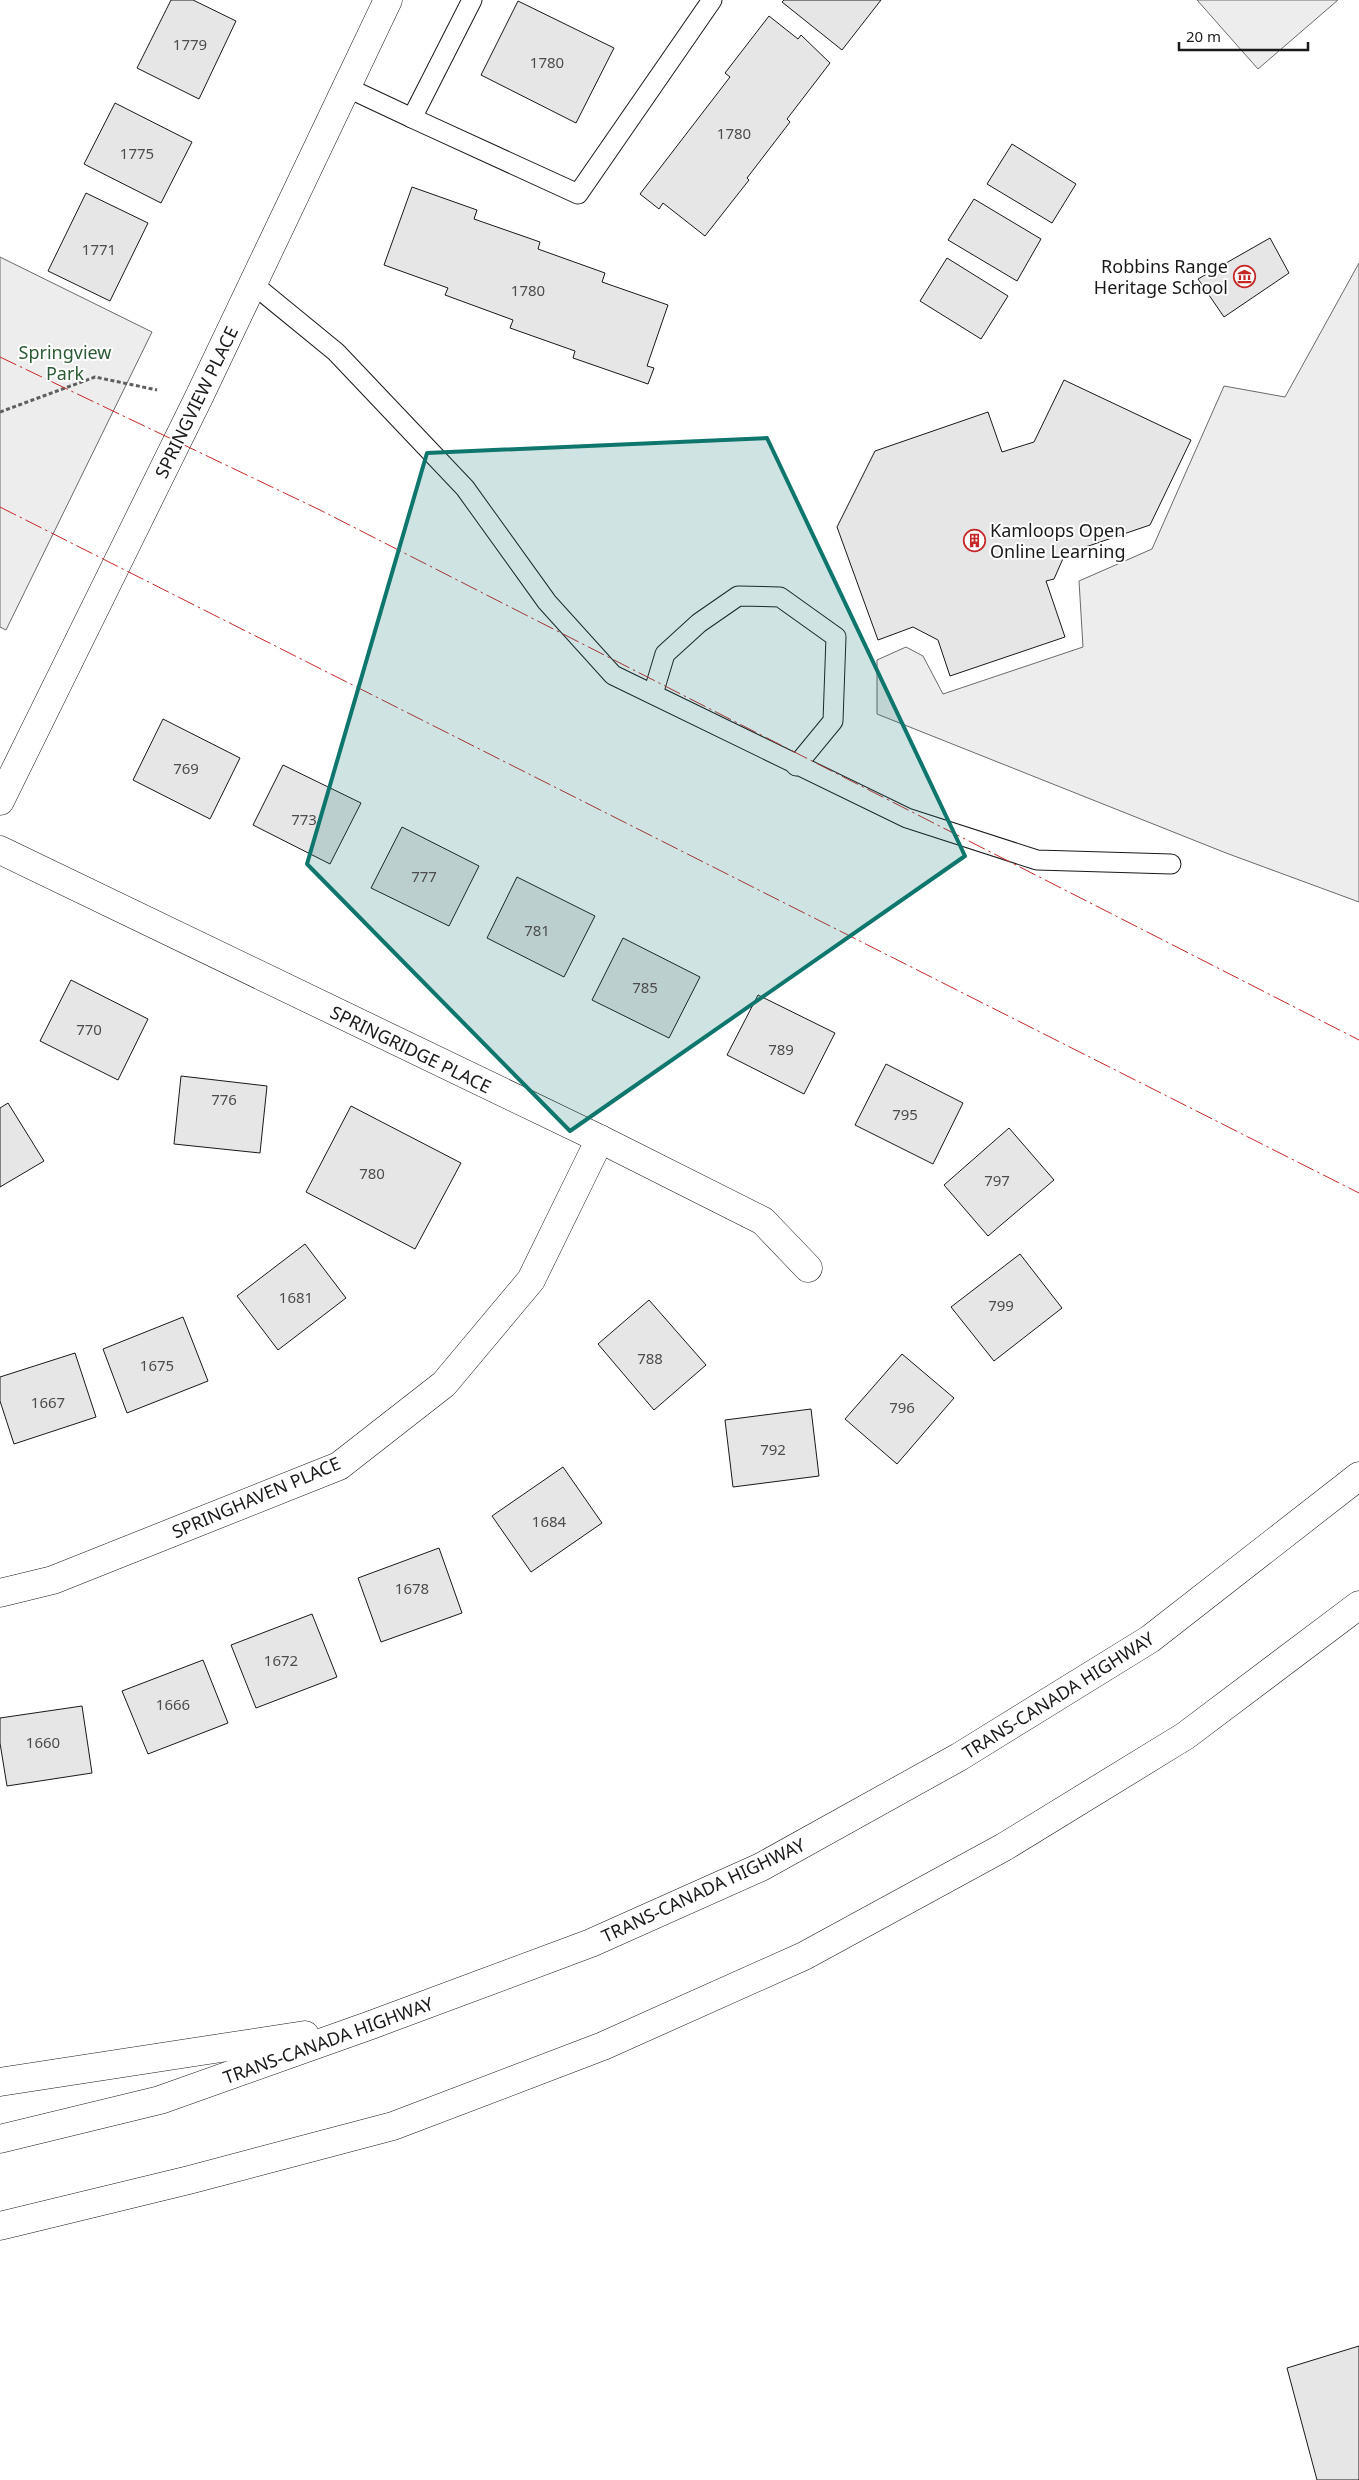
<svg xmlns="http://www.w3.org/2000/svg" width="1359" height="2480" viewBox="0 0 1359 2480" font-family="'Noto Sans',sans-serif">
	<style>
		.built { fill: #ededed; stroke: #6a6a6a }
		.building { fill: #e6e6e6; stroke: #1a1a1a }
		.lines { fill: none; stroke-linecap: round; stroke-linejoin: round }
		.service-casing { stroke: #1a1a1a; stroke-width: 21 }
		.minor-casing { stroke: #1a1a1a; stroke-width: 29 }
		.motorway-casing { stroke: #1a1a1a; stroke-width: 29 }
		.path { stroke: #5f5f5f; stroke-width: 3; stroke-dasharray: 4 2.5; stroke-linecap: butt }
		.service { stroke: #fff; stroke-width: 19 }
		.minor { stroke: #fff; stroke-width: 28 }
		.motorway { stroke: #fff; stroke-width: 28 }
		.power { stroke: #c62828; stroke-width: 1; stroke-dasharray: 18 4 2.5 4; stroke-linecap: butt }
		.marked { fill: #0f766e; fill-opacity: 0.2; stroke: #0f766e; stroke-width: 4; stroke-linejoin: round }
		.labels { text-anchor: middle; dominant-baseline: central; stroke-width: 4; stroke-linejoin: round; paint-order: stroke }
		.number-label { font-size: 15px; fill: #4d4d4d }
		.poi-label { font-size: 18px; fill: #1a1a1a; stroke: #fff; text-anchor: end }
		.park-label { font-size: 18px; fill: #2b5a34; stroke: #fff }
		.street-label { font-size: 18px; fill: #1a1a1a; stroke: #fff }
	</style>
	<rect width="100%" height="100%" fill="#fff"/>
	<g class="built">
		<path d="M1197,0h141l-80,69z"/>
		<path d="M0,257l152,75 -146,298 -6,-3z"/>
		<path d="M1359,263v639l-133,-49 -349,-139v-54l29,-13 17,9 20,38 140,-47 -4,-66 73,-32 72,-163 61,11z"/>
	</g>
	<g class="building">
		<path d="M171,0h22l43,21 -37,78 -62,-31z"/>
		<path d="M784,0h97l-39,50 -60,-48z"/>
		<path d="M518,1l96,47 -38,75 -95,-48z"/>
		<path d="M769,16l29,23 3,-4 29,28 -43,56 3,3 -43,56 2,2 -44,56 -42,-33 -4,6 -19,-15 90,-117 -5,-4z"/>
		<path d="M115,103l77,39 -31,61 -77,-39z"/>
		<path d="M1012,144l64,40 -24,39 -65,-39z"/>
		<path d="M412,187l65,23 -3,9 66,23 -2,7 67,24 -3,9 66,23 -21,61 7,2 -6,16 -75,-26 2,-7 -65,-23 3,-8 -68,-25 3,-7 -64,-23z"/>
		<path d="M86,193l62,30 -38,78 -62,-30z"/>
		<path d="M974,199l67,40 -24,42 -69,-41z"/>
		<path d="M1270,238l19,35 -65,44 -26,-38z"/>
		<path d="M947,258l61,38 -27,43 -61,-38z"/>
		<path d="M1064,380l127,60 -41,85 -85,29 -11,25 -8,2 19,56 -115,39 -12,-36 -25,-13 -35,13 -41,-113 38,-76 113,-39 14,40 32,-10z"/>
		<path d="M163,719l77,39 -30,61 -77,-39z"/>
		<path d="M283,765l78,38 -31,61 -77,-39z"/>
		<path d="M402,827l77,39 -30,60 -78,-38z"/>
		<path d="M517,877l78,39 -31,61 -77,-39z"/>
		<path d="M623,938l77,39 -31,61 -77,-38z"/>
		<path d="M71,980l77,39 -30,61 -78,-39z"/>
		<path d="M758,995l77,38 -31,61 -77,-39z"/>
		<path d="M886,1064l77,39 -30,61 -78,-39z"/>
		<path d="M181,1076l86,10 -7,67 -86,-9z"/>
		<path d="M8,1103l36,58 -44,26v-79z"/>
		<path d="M351,1106l110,57 -46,86 -109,-57z"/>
		<path d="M1009,1128l45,52 -66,56 -44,-51z"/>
		<path d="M305,1244l41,54 -68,52 -41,-54z"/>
		<path d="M1020,1254l42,54 -68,53 -43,-54z"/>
		<path d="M649,1300l57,65 -52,45 -56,-66z"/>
		<path d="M183,1317l25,64 -81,32 -24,-64z"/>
		<path d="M75,1353l21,64 -82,27 -14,-43v-24z"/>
		<path d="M902,1354l52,44 -57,66 -52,-45z"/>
		<path d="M811,1409l8,67 -86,11 -8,-67z"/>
		<path d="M563,1467l39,56 -71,49 -39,-56z"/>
		<path d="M439,1548l23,65 -81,29 -23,-64z"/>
		<path d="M312,1614l25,63 -81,31 -25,-63z"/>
		<path d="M203,1660l25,63 -80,31 -26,-63z"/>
		<path d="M82,1706l10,67 -85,13 -7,-43v-25z"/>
		<path d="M1359,2346v134h-42l-30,-112z"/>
	</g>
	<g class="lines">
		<defs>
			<g id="service">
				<path d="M472,0l-60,118 166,76 134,-194"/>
				<path d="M346,87l66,31"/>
				<path d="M253,284l83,68 129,136 82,114 66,73 294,143 130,42 134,4"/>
				<path d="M653,694l12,-40 34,-31 39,-27 42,1 56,40 -3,84 -37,45"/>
			</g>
			<g id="minor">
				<path d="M0,801l199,-404 189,-397"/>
				<path d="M0,850l600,289 163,82 45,47"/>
				<path d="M0,1593l53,-13 286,-114 105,-82 87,-104 69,-141"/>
			</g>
			<g id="motorway">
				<path d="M0,2082l305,-47"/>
				<path d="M0,2139l160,-39 211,-75 220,-82 170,-76 198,-110 191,-118 209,-163"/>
				<path d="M0,2226l189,-46 204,-54 210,-80 201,-90 200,-109 181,-111 174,-131"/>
			</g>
		</defs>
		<use href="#service" class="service-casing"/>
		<use href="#minor" class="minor-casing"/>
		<use href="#motorway" class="motorway-casing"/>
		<path class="path" d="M0,412l95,-35 62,13"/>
		<use href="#service" class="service"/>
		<use href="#minor" class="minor"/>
		<use href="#motorway" class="motorway"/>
		<g class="power">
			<path d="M0,357l320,153 1039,530"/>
			<path d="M0,507l1359,686"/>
		</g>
	</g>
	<path class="marked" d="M767,438l198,418 -395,275 -263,-267 120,-411z"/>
	<defs>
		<symbol id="museum-ring" viewBox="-11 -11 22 22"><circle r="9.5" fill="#fff" stroke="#c62828" stroke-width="1.5"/><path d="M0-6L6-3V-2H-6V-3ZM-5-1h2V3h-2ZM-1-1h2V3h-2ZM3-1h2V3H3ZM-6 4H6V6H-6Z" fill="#c62828"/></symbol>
		<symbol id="building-ring" viewBox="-11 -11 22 22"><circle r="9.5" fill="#fff" stroke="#c62828" stroke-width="1.5"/><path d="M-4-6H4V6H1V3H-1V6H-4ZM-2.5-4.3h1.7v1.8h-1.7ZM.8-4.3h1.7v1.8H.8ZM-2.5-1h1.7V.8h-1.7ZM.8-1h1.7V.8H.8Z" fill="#c62828"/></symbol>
	</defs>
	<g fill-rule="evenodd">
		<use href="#museum-ring" x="1232" y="264" width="25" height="25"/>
		<use href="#building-ring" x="962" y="528" width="25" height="25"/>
	</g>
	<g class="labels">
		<g class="number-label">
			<text x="190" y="44">1779</text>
			<text x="547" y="62">1780</text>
			<text x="734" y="133">1780</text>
			<text x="137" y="153">1775</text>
			<text x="99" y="249">1771</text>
			<text x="528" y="290">1780</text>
			<text x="186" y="768">769</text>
			<text x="304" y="819">773</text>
			<text x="424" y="876">777</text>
			<text x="537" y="930">781</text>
			<text x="645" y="987">785</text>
			<text x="89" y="1029">770</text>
			<text x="781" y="1049">789</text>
			<text x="224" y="1099">776</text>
			<text x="905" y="1114">795</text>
			<text x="372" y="1173">780</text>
			<text x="997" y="1180">797</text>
			<text x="296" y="1297">1681</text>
			<text x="1001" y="1305">799</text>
			<text x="650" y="1358">788</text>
			<text x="157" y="1365">1675</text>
			<text x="48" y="1402">1667</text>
			<text x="902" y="1407">796</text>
			<text x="773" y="1449">792</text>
			<text x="549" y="1521">1684</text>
			<text x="412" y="1588">1678</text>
			<text x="281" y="1660">1672</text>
			<text x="173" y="1704">1666</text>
			<text x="43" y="1742">1660</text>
		</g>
		<g class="poi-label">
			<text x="1228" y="266">Robbins Range<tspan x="1228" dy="21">Heritage School</tspan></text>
			<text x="990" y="530" text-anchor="start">Kamloops Open<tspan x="990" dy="21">Online Learning</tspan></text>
		</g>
		<g class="park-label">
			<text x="65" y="352">Springview<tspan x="65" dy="21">Park</tspan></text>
		</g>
		<g class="street-label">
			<text transform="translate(196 402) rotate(-64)">SPRINGVIEW PLACE</text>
			<text transform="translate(411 1049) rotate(26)">SPRINGRIDGE PLACE</text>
			<text transform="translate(256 1497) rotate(-23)">SPRINGHAVEN PLACE</text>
			<text transform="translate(1058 1695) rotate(-32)">TRANS-CANADA HIGHWAY</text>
			<text transform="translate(703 1890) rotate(-25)">TRANS-CANADA HIGHWAY</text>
			<text transform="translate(328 2040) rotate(-20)">TRANS-CANADA HIGHWAY</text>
		</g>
	</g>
	<path d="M1179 42v8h129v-8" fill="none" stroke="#1a1a1a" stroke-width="2.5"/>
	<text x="1186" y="42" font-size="15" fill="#1a1a1a" stroke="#ffffff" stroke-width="4" paint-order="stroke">20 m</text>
</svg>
